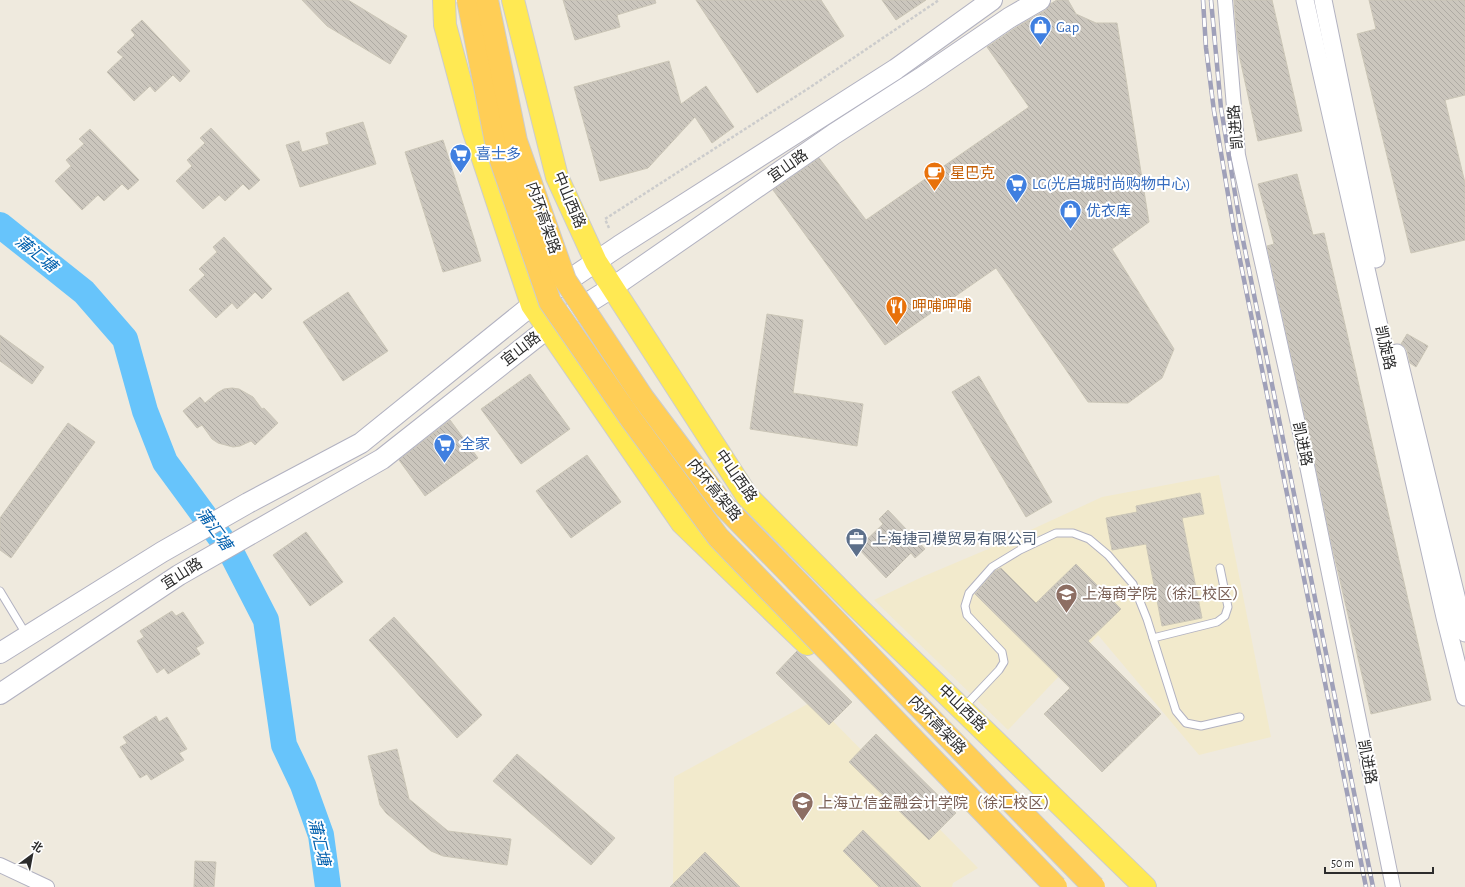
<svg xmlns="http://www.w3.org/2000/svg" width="1465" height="887" viewBox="0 0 1465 887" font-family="'Alegreya Sans','Noto Sans SC',sans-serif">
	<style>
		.education { fill: #f2eacc }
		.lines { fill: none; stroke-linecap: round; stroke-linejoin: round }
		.river { stroke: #67c4fb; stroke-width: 26 }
		.building { fill: url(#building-back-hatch); stroke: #cbc6b7 }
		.service-casing { stroke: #b2b2c1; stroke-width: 9 }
		.minor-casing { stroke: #b2b2c1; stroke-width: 16 }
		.tertiary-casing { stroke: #b2b2c1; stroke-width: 19 }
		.secondary-casing { stroke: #b2b2c1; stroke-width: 22 }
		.primary-casing { stroke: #ccc; stroke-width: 24 }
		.path { stroke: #ccc; stroke-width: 2.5; stroke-dasharray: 3 2; stroke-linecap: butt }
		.service { stroke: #fff; stroke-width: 7 }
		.minor { stroke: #fff; stroke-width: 14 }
		.tertiary { stroke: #fff; stroke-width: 17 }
		.secondary { stroke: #fff; stroke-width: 20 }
		.primary { stroke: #ffe953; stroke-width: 22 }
		.rail-casing { stroke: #9fa0b9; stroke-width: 4.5 }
		.rail { stroke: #fff; stroke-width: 3; stroke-dasharray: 9; stroke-linecap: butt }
		.trunk-bridge-casing { stroke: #ccc; stroke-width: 24; stroke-linecap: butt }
		.trunk-bridge { stroke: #ffce56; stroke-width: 22 }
		.labels { text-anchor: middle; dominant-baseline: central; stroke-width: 4; stroke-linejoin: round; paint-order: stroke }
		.shop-label { font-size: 15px; fill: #366cbe; stroke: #fff; text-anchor: start }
		.street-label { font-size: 15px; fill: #2c2c2c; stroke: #fff }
		.food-label { font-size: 15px; fill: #c56008; stroke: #fff; text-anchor: start }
		.service-label { font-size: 15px; fill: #4e5e75; stroke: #fff; text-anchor: start }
		.education-label { font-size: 15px; fill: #785e54; stroke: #fff; text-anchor: start }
		.water-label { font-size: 16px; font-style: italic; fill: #005fad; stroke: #fff }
	</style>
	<defs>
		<pattern id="building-back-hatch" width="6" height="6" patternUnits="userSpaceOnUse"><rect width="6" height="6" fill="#cbc6bd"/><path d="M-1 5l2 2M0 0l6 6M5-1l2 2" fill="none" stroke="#aeaaa3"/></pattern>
	</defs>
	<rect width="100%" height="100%" fill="#efeade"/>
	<g class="education">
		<path d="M1219,475l52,262 -72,18 -101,-120 -90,95 -134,-130 48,-23 85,-36 95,-44z"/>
		<path d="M813,701l165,167 -25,15 -1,4h-279l1,-110z"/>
	</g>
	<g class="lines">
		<path class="river" d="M0,225l84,67 41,47 20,72 20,51 66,90 35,68 18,125 19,40 18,50 7,52"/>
	</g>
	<g class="building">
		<path d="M302,0h46l59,36 -17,28 -63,-38z"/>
		<path d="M563,0h92l1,3 -39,12 3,12 -45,13z"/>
		<path d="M696,0h125l23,36 -87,57z"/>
		<path d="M882,0h44l-30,20z"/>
		<path d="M1057,0h11l8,14 20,9h21l32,199 -37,27 62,100 -12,29 -34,25 -40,-1 -92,-134 -111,77 -112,-155 46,-32 47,62 163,-113 -42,-60 28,-19 31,-18 4,-6z"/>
		<path d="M1234,0h38l30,131 -44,10 -20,-91z"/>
		<path d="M1369,0h96v95l-20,5 20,83v57l-54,13 -54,-219 19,-5z"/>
		<path d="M142,20l48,51 -10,11 -7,-7 -18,17 -5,-6 -16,15 -27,-29 16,-15 -6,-5 18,-17 -4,-5z"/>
		<path d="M669,61l12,43 25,-18 28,41 -22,16 -17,-26 -47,51 -48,13 -26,-94z"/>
		<path d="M363,122l13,42 -76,23 -14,-42 13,-4 3,11 27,-8 -3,-11z"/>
		<path d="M211,128l49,52 -11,10 -6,-6 -18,17 -6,-6 -16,14 -27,-28 16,-15 -5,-6 18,-17 -5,-5z"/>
		<path d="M90,129l49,51 -11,10 -6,-6 -18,17 -6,-6 -16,15 -27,-29 16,-15 -5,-6 18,-16 -5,-5z"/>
		<path d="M443,140l38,121 -38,11 -38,-120z"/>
		<path d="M1297,174l16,61 11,-2 107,467 -60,14 -39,-168 -21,-102 -44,-198 7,-2 -16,-60z"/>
		<path d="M224,237l48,52 -10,10 -7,-7 -18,17 -5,-6 -16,15 -27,-28 16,-15 -6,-6 18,-17 -4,-5z"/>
		<path d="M348,292l40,59 -45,30 -40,-59z"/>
		<path d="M767,314l36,6 -10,73 70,11 -6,42 -107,-17z"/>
		<path d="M1407,334l21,12 -12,21 -6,-4 -3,-13 -3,-4 -3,-2z"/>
		<path d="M0,335l44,32 -12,17 -32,-23z"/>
		<path d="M530,374l40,55 -49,35 -40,-55z"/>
		<path d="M979,376l73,126 -26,15 -74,-125z"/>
		<path d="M232,388l7,1 14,8 9,12 2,-1 14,15 -23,22 -4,-4 -11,5 -7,1 -15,-4 -6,-4 -10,-14 -5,3 -14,-17 17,-14 5,6 12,-10 7,-4z"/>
		<path d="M450,420l28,38 -53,38 -26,-36z"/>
		<path d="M68,423l27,19 -84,116 -11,-8v-32z"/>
		<path d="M587,455l34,47 -50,36 -35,-47z"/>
		<path d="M1200,493l4,21 -22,4 20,100 -40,8 -16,-82 -34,6 -6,-32 31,-6 -1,-6z"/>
		<path d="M888,510l37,39 -10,9 -4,-5 -25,25 -28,-30 25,-24 -4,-5z"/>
		<path d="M306,532l37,50 -33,24 -37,-51z"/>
		<path d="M1076,564l45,45 -33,32 73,73 -59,58 -58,-58 26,-26 -95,-94 20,-23 6,-3 35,35z"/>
		<path d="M172,611l4,5 7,-4 21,31 -8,5 4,6 -32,20 -4,-6 -7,5 -20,-32 7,-4 -4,-6z"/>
		<path d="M394,617l88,98 -25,23 -88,-98z"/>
		<path d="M797,651l8,5 47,46 -23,23 -53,-52z"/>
		<path d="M156,716l3,6 8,-5 20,32 -8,4 5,7 -33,20 -4,-6 -7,4 -20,-31 7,-4 -4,-6z"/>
		<path d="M876,734l80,79 -27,27 -80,-78z"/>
		<path d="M397,749l12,50 39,32 63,8 -4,26 -64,-9 -12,-5 -45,-38 -6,-8 -12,-49z"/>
		<path d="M517,754l98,84 -24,27 -98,-84z"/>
		<path d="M863,830l58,57h-42l-36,-36z"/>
		<path d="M705,852l35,35h-70z"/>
		<path d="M195,861l21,1 -2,25h-20z"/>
	</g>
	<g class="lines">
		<defs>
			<g id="service">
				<path d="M0,591l26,43"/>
				<path d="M1153,638l64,-16 8,-6 3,-9 -8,-39"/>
				<path d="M964,707l35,-37 5,-8 -2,-10 -35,-37 -2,-9 4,-13 23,-26 28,-17 36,-17h17l16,6 19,16 25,29 14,35 29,92 10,12 15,3 39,-9"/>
			</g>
			<g id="minor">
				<path d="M1225,0l13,155 65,291 90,441"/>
				<path d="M0,865l47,22"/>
			</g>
			<g id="tertiary">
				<path d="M1305,0l140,617 20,80"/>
				<path d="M1323,0l53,259"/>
				<path d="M1397,353l68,280"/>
			</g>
			<g id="secondary">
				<path d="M0,653l162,-101 86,-49 113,-60 171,-138 87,-59 277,-177 96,-69"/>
				<path d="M0,694l179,-119 203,-116 166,-131 65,-41 221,-153 87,-56 88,-60 31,-18"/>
			</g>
			<g id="primary">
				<path d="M444,0l1,25 28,104 59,176 150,218 125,121"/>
				<path d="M513,0l44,177 39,85 151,234 109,110 289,281"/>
			</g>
		</defs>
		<use href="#service" class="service-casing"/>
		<use href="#minor" class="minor-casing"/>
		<use href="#tertiary" class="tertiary-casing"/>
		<use href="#secondary" class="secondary-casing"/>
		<use href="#primary" class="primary-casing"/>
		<path class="path" d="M609,228l-4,-9 204,-131 130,-88"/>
		<use href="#service" class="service"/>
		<use href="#minor" class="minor"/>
		<use href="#tertiary" class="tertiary"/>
		<use href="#secondary" class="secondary"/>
		<use href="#primary" class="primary"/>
		<defs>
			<g id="rail">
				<path d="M1203,0l3,48 8,63 20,119 132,657"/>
				<path d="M1211,0l10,108 20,122 132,657"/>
			</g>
		</defs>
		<use href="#rail" class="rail-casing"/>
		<use href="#rail" class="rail"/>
		<defs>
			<g id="trunk-bridge">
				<path d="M468,0l30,152 52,150 81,117 87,118 338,350"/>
				<path d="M487,0l29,141 49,139 78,118 81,108 370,381"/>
			</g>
		</defs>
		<use href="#trunk-bridge" class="trunk-bridge-casing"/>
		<use href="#trunk-bridge" class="trunk-bridge"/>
	</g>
	<defs>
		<symbol id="shop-pin" viewBox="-11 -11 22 30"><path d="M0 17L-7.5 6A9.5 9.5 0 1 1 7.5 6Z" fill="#3f7fe0" stroke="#fff"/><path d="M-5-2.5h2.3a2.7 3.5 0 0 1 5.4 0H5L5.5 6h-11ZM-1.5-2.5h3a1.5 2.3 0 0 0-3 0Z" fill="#fff"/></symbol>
		<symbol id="supermarket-pin" viewBox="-11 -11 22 30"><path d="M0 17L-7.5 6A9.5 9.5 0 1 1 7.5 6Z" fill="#3f7fe0" stroke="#fff"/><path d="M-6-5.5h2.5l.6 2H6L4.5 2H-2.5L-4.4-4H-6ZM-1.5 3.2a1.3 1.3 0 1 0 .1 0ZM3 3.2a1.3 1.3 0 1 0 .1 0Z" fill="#fff"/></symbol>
		<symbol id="cafe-pin" viewBox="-11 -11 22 30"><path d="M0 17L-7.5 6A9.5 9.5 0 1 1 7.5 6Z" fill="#e8710a" stroke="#fff"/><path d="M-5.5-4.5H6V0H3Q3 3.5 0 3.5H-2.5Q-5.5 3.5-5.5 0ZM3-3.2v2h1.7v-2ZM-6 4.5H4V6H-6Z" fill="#fff"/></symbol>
		<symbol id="restaurant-pin" viewBox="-11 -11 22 30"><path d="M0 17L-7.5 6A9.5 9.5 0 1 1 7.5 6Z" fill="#e8710a" stroke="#fff"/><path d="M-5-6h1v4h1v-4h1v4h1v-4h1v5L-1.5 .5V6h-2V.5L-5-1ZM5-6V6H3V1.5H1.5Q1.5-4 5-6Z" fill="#fff"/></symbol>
		<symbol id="office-pin" viewBox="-11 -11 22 30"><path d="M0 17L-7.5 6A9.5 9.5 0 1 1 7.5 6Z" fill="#5c6f8a" stroke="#fff"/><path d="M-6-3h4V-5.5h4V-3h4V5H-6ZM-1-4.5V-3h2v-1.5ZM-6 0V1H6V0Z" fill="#fff"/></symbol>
		<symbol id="university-pin" viewBox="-11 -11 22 30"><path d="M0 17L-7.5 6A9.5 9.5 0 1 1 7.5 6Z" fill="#8d6e63" stroke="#fff"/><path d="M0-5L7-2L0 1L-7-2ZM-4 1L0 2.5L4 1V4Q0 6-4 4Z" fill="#fff"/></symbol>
	</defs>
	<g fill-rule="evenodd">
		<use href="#shop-pin" x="1028" y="14" width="25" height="34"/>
		<use href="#supermarket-pin" x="448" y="142" width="25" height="34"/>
		<use href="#cafe-pin" x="922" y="160" width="25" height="34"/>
		<use href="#supermarket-pin" x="1004" y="172" width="25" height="34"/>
		<use href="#shop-pin" x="1058" y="198" width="25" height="34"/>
		<use href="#restaurant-pin" x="884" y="294" width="25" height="34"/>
		<use href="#supermarket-pin" x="432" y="432" width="25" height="34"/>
		<use href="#office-pin" x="844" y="526" width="25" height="34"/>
		<use href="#university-pin" x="1054" y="582" width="25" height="34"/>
		<use href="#university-pin" x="790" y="790" width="25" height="34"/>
	</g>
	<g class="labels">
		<g class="shop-label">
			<text x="1056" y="27">Gap</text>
			<text x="476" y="154">喜士多</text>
			<text x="1032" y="184">LG(光启城时尚购物中心)</text>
			<text x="1086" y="211">优衣库</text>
			<text x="460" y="444">全家</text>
		</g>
		<g class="street-label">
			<text transform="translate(1236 127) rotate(-95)">凯进路</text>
			<text transform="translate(788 166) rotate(-35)">宜山路</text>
			<text transform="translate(569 200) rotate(67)">中山西路</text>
			<text transform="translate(543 218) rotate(71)">内环高架路</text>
			<text transform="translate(1385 348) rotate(77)">凯旋路</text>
			<text transform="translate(521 349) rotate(-38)">宜山路</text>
			<text transform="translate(1302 444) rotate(78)">凯进路</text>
			<text transform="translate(736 476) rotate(55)">中山西路</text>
			<text transform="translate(714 490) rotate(51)">内环高架路</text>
			<text transform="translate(182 574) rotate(-32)">宜山路</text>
			<text transform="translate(962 708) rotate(44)">中山西路</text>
			<text transform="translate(937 725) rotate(46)">内环高架路</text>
			<text transform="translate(1367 762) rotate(79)">凯进路</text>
		</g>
		<g class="food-label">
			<text x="950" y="173">星巴克</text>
			<text x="912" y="306">呷哺呷哺</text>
		</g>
		<g class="service-label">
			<text x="872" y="539">上海捷司模贸易有限公司</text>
		</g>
		<g class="education-label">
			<text x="1082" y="594">上海商学院（徐汇校区）</text>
			<text x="818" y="803">上海立信金融会计学院（徐汇校区）</text>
		</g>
		<g class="water-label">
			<text transform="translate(36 254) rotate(39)">蒲汇塘</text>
			<text transform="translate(214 529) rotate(54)">蒲汇塘</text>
			<text transform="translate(319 842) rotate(77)">蒲汇塘</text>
		</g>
	</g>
	<g transform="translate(32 855) rotate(32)" stroke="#ffffff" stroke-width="3" paint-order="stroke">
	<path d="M0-3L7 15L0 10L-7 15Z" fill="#2c2c2c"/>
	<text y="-6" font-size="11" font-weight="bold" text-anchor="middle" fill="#2c2c2c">北</text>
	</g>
	<path d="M1325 867v6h108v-6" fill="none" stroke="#2c2c2c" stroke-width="2"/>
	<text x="1331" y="867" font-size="12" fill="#2c2c2c" stroke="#ffffff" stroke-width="3" paint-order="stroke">50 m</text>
</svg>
